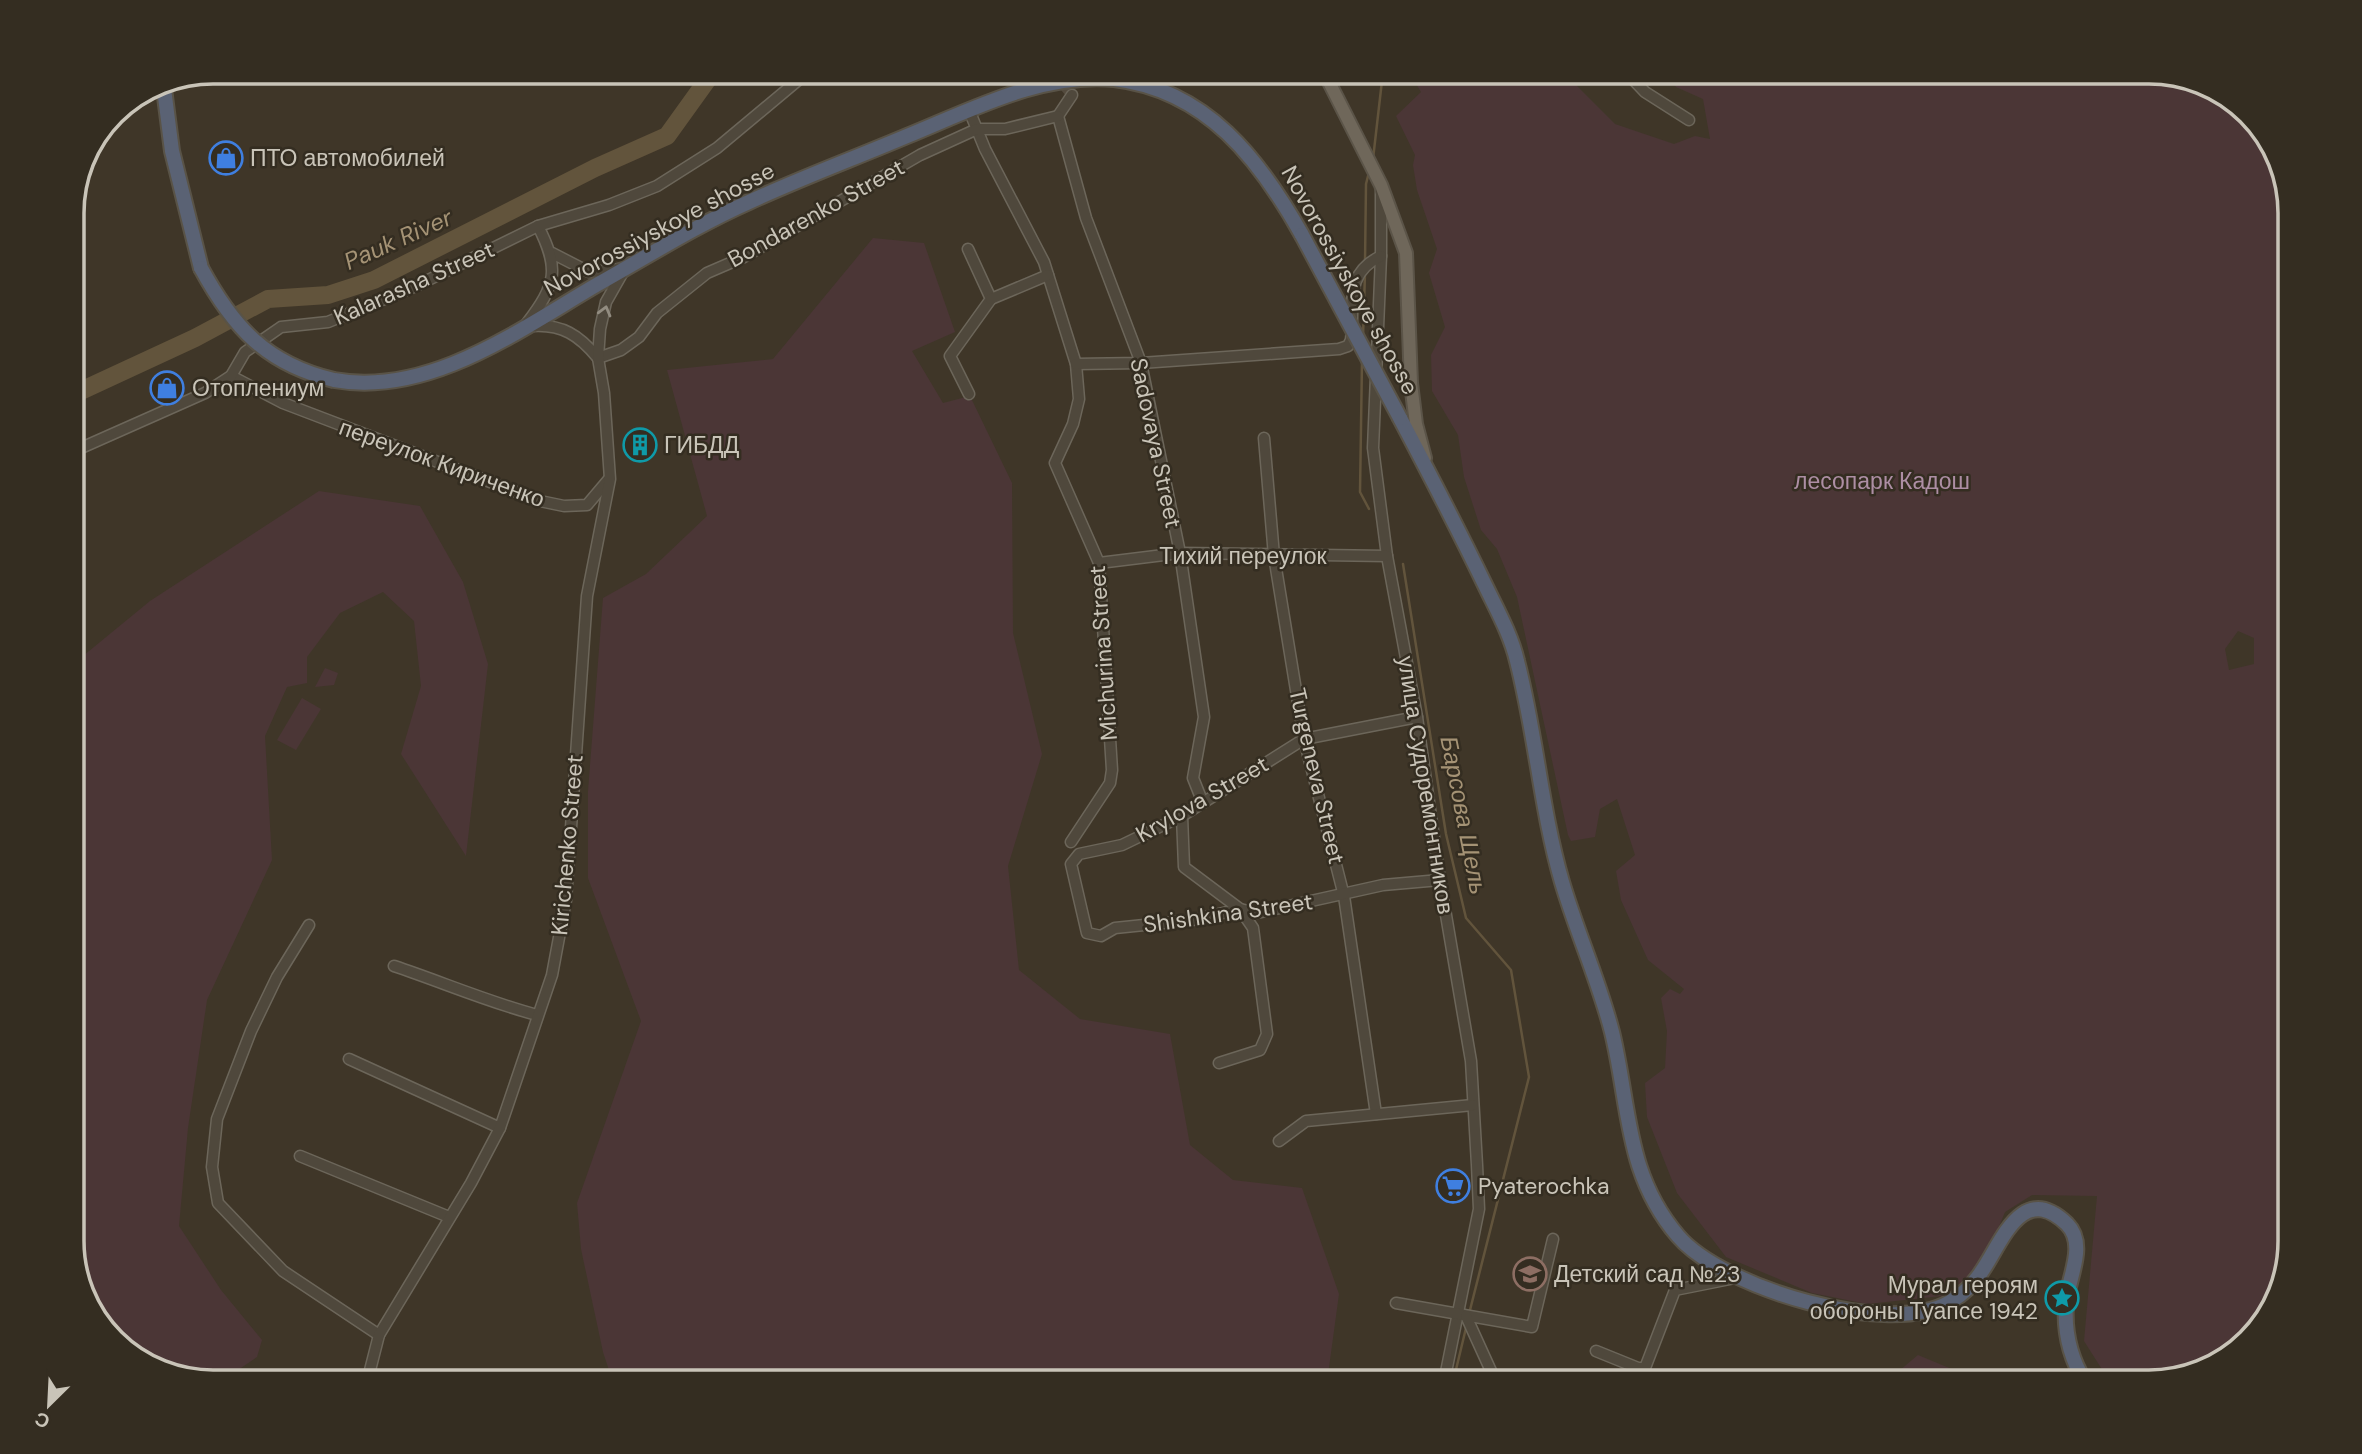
<svg xmlns="http://www.w3.org/2000/svg" width="2362" height="1454" viewBox="0 0 2362 1454" font-family="'DM Sans',sans-serif">
	<style>
		.green { fill: #4b3636; fill-rule: evenodd }
		.lines { fill: none; stroke-linecap: round; stroke-linejoin: round }
		.stream { stroke: #62543c; stroke-width: 2.5 }
		.river { stroke: #62543c; stroke-width: 18 }
		.minor-tunnel { stroke: #544b3e; stroke-width: 10; stroke-dasharray: 10 5; stroke-linecap: butt }
		.minor-casing { stroke: #6c665a; stroke-width: 13 }
		.major-casing { stroke: #5b5448; stroke-width: 16 }
		.highway-casing { stroke: #595347; stroke-width: 18 }
		.minor { stroke: #4f483c; stroke-width: 10 }
		.major { stroke: #6f675a; stroke-width: 12 }
		.highway { stroke: #5a6274; stroke-width: 14 }
		.highway-bridge-casing { stroke: #595347; stroke-width: 18; stroke-linecap: butt }
		.highway-bridge { stroke: #5a6274; stroke-width: 14 }
		.oneway { stroke: #928c80 }
		.labels { text-anchor: middle; dominant-baseline: central; stroke-width: 5; stroke-linejoin: round; paint-order: stroke }
		.poi-label { font-size: 23px; fill: #c9c4b8; stroke: #342d21; text-anchor: start }
		.street-label { font-size: 23px; fill: #c9c4b8; stroke: #342d21 }
		.park-label { font-size: 23px; fill: #ad8ea4; stroke: #342d21 }
		.water-label { font-size: 24px; font-style: italic; fill: #a59375; stroke: #342d21 }
		.rim { fill: none; stroke: #c9c4b8; stroke-width: 3.5 }
	</style>
	<rect width="100%" height="100%" fill="#3f3628"/>
	<g class="green">
		<path d="M1409,72h154l52,52 59,20 21,-8 15,3 -7,-40 -27,-12 -11,-15h484l71,19 51,51 19,62v1038l-19,70 -51,51 -70,19h-40l-26,-41 13,-145 -65,-1 -27,17 -18,44 -35,39 -85,9 -55,-11 -86,-36 -49,-64 -30,-76 -2,-34 20,-15 2,-37 -6,-33 9,-9 10,5 4,-5 -36,-29 -27,-60 -5,-29 19,-16 -18,-56 -17,10 -5,28 -24,4 -3,-6 -51,-238 -20,-48 -16,-19 -17,-53 -6,-42 -26,-44 -1,-36 14,-28 -16,-54 8,-24 -20,-59 -4,-25 2,-10 -19,-39 25,-24zM2238,631l16,7v26l-25,6 -4,-21z"/>
		<path d="M873,238l51,5 31,89 -43,19 31,52 27,-7 42,87 1,150 29,121 -34,112 11,104 61,49 90,15 20,111 43,35 69,8 37,106 -12,88h-714l-10,-30 -22,-103 -4,-46 64,-182 -53,-143v-87l15,-193 43,-24 61,-58 -40,-146 106,-11z"/>
		<path d="M319,491l101,15 43,76 25,82 -22,192 -65,-102 20,-68 -7,-65 -31,-29 -43,21 -33,44v26l-20,4 -22,49 7,124 -65,140 -19,128 -9,98 42,64 41,50 -5,17 -28,19 -1,6h-15l-71,-19 -51,-51 -19,-62v-585l78,-64z"/>
		<path d="M325,668l13,5 -4,12 -19,2z"/>
		<path d="M302,698l19,11 -25,41 -19,-10z"/>
		<path d="M1918,1355l65,27h-97z"/>
	</g>
	<g class="lines">
		<g class="stream">
			<path d="M1373,159l10,-87"/>
			<path d="M1365,263l1,-79 3,-12"/>
			<path d="M1363,337l2,-64"/>
			<path d="M1362,361l-2,131 9,17"/>
			<path d="M1403,564l43,270 20,84 45,52 18,107 -60,237"/>
			<path d="M1453,1382l13,-54"/>
		</g>
		<path class="river" d="M72,395l123,-57 73,-39 60,-4 46,-15 221,-112 72,-32 46,-64"/>
		<path class="minor-tunnel" d="M1052,72l20,23"/>
		<defs>
			<g id="minor">
				<path d="M1626,72l19,20 44,28"/>
				<path d="M969,110l16,39 59,113 32,102 3,35 -6,25 -18,39 44,100 13,207 -2,13 -39,59"/>
				<path d="M1058,116l28,102 55,145 39,190 24,164 -11,61 10,25"/>
				<path d="M1058,116l14,-21"/>
				<path d="M1381,191v65l-8,192 14,108 30,161 23,163 31,181 6,104 2,44 -35,173"/>
				<path d="M968,249l23,50 -41,57 19,38"/>
				<path d="M552,253l37,19 31,-3"/>
				<path d="M991,299l57,-24"/>
				<path d="M527,323c29,-38 33,-54 11,-97"/>
				<path d="M532,326c30,-2 47,9 66,32"/>
				<path d="M598,358l23,-8 18,-13 18,-24 50,-40 37,-16 176,-102 57,-26h28l53,-13"/>
				<path d="M1076,364l65,-1 198,-14 9,-3 3,-6c4,-35 -8,-66 30,-84"/>
				<path d="M231,376l52,27 257,98 24,5 23,-1 22,-26"/>
				<path d="M1264,438l10,118 30,183 40,157 32,218"/>
				<path d="M72,452l133,-59 26,-17 14,-24 36,-25 47,-5 88,-36 122,-60 71,-21 48,-19 60,-38 91,-76"/>
				<path d="M1099,563l81,-10 207,3"/>
				<path d="M1417,717l-113,22 -122,77 -60,29 -43,9 -8,10 16,69 14,3 14,-8 78,-8 47,-11 17,4 126,-28 57,-5"/>
				<path d="M1182,816l2,51 56,42 13,19 14,106 -7,16 -41,13"/>
				<path d="M309,925l-32,52 -26,54 -34,88 -5,48 6,36 65,68 96,64"/>
				<path d="M394,966c48,16 94,36 143,49"/>
				<path d="M349,1059l151,69"/>
				<path d="M1279,1141l27,-20 167,-16"/>
				<path d="M300,1156l149,61"/>
				<path d="M1396,1303l136,24 21,-88"/>
				<path d="M1466,1316l30,66"/>
				<path d="M1596,1351l42,17h7l30,-78 60,-12"/>
				<path d="M367,1382l12,-47 92,-152 29,-55 52,-153 14,-75 21,-304 23,-117 -6,-86 -6,-35 2,-29 6,-27 17,-30"/>
			</g>
			<path id="major" d="M1324,72l57,113 25,68 5,130 5,41 9,34"/>
			<g id="highway">
				<path d="M163,81l9,70 29,117"/>
				<path d="M334,380c95,17 185,-50 264,-96 50,-28 99,-59 151,-82 52,-24 106,-44 158,-66 64,-26 136,-64 207,-57 93,11 146,81 188,156"/>
				<path d="M1400,418c29,55 58,111 85,167 12,25 26,50 32,76 19,73 24,149 45,221 15,51 37,99 50,150 18,74 13,142 66,204 44,52 211,102 272,66 13,-8 24,-18 32,-31 20,-29 40,-90 85,-47 21,21 0,56 -1,80 -2,29 4,54 19,78"/>
			</g>
		</defs>
		<use href="#minor" class="minor-casing"/>
		<use href="#major" class="major-casing"/>
		<use href="#highway" class="highway-casing"/>
		<use href="#minor" class="minor"/>
		<use href="#major" class="major"/>
		<use href="#highway" class="highway"/>
		<defs>
			<g id="highway-bridge">
				<path d="M1302,235l98,183"/>
				<path d="M201,268c32,59 65,96 133,112"/>
			</g>
		</defs>
		<use href="#highway-bridge" class="highway-bridge-casing"/>
		<use href="#highway-bridge" class="highway-bridge"/>
	</g>
	<defs><path id="oneway-chevron" d="M-2-3.5L2.5 0L-2 3.5" fill="none" stroke-width="1.6" stroke-linecap="round" stroke-linejoin="round" transform="scale(1.75)"/></defs>
	<use class="oneway" href="#oneway-chevron" transform="translate(605 311) rotate(-75)"/>
	<defs>
		<symbol id="shop-ring" viewBox="-11 -11 22 22"><circle r="9.5" fill="#342d21" stroke="#3f7fe0" stroke-width="1.5"/><path d="M-5-2.5h2.3a2.7 3.5 0 0 1 5.4 0H5L5.5 6h-11ZM-1.5-2.5h3a1.5 2.3 0 0 0-3 0Z" fill="#3f7fe0"/></symbol>
		<symbol id="building-ring" viewBox="-11 -11 22 22"><circle r="9.5" fill="#342d21" stroke="#0f9aa8" stroke-width="1.5"/><path d="M-4-6H4V6H1V3H-1V6H-4ZM-2.5-4.3h1.7v1.8h-1.7ZM.8-4.3h1.7v1.8H.8ZM-2.5-1h1.7V.8h-1.7ZM.8-1h1.7V.8H.8Z" fill="#0f9aa8"/></symbol>
		<symbol id="supermarket-ring" viewBox="-11 -11 22 22"><circle r="9.5" fill="#342d21" stroke="#3f7fe0" stroke-width="1.5"/><path d="M-6-5.5h2.5l.6 2H6L4.5 2H-2.5L-4.4-4H-6ZM-1.5 3.2a1.3 1.3 0 1 0 .1 0ZM3 3.2a1.3 1.3 0 1 0 .1 0Z" fill="#3f7fe0"/></symbol>
		<symbol id="school-ring" viewBox="-11 -11 22 22"><circle r="9.5" fill="#342d21" stroke="#8d6e63" stroke-width="1.5"/><path d="M0-5L7-2L0 1L-7-2ZM-4 1L0 2.5L4 1V4Q0 6-4 4Z" fill="#8d6e63"/></symbol>
		<symbol id="sight-ring" viewBox="-11 -11 22 22"><circle r="9.5" fill="#342d21" stroke="#0f9aa8" stroke-width="1.5"/><path d="M0-6L1.8-2.2L6-1.7L2.9 1.2L3.7 5.4L0 3.3L-3.7 5.4L-2.9 1.2L-6-1.7L-1.8-2.2Z" fill="#0f9aa8"/></symbol>
	</defs>
	<g fill-rule="evenodd">
		<use href="#shop-ring" x="207" y="139" width="38" height="38"/>
		<use href="#shop-ring" x="148" y="369" width="38" height="38"/>
		<use href="#building-ring" x="621" y="426" width="38" height="38"/>
		<use href="#supermarket-ring" x="1434" y="1167" width="38" height="38"/>
		<use href="#school-ring" x="1511" y="1255" width="38" height="38"/>
		<use href="#sight-ring" x="2043" y="1279" width="38" height="38"/>
	</g>
	<g class="labels">
		<g class="poi-label">
			<text x="250" y="158">ПТО автомобилей</text>
			<text x="192" y="388">Отоплениум</text>
			<text x="664" y="445">ГИБДД</text>
			<text x="1478" y="1186">Pyaterochka</text>
			<text x="1554" y="1274">Детский сад №23</text>
			<text x="2038" y="1285" text-anchor="end">Мурал героям<tspan x="2038" dy="26">обороны Туапсе 1942</tspan></text>
		</g>
		<g class="street-label">
			<text transform="translate(816 213) rotate(-29)">Bondarenko Street</text>
			<text transform="translate(659 229) rotate(-28)">Novorossiyskoye shosse</text>
			<text transform="translate(1350 280) rotate(61)">Novorossiyskoye shosse</text>
			<text transform="translate(414 283) rotate(-24)">Kalarasha Street</text>
			<text transform="translate(1156 443) rotate(78)">Sadovaya Street</text>
			<text transform="translate(442 463) rotate(20)">переулок Кириченко</text>
			<text x="1243" y="556">Тихий переулок</text>
			<text transform="translate(1103 653) rotate(-94)">Michurina Street</text>
			<text transform="translate(1317 776) rotate(77)">Turgeneva Street</text>
			<text transform="translate(1426 785) rotate(81)">улица Судоремонтников</text>
			<text transform="translate(1202 799) rotate(-30)">Krylova Street</text>
			<text transform="translate(567 845) rotate(-85)">Kirichenko Street</text>
			<text transform="translate(1228 913) rotate(-8)">Shishkina Street</text>
		</g>
		<g class="park-label">
			<text x="1882" y="481">лесопарк Кадош</text>
		</g>
		<g class="water-label">
			<text transform="translate(398 239) rotate(-24)">Pauk River</text>
			<text transform="translate(1464 815) rotate(79)">Барсова Щель</text>
		</g>
	</g>
	<path d="M0 0H2362V1454H0ZM213 84H2149A129 129 0 0 1 2278 213V1241A129 129 0 0 1 2149 1370H213A129 129 0 0 1 84 1241V213A129 129 0 0 1 213 84Z" fill="#342d21" fill-rule="evenodd"/>
	<path class="rim" d="M213 84H2149A129 129 0 0 1 2278 213V1241A129 129 0 0 1 2149 1370H213A129 129 0 0 1 84 1241V213A129 129 0 0 1 213 84Z"/>
	<g transform="translate(49 1405) rotate(204)" stroke="#342d21" stroke-width="5" paint-order="stroke">
	<path d="M0-5L12 26L0 18L-12 26Z" fill="#c9c4b8"/>
	<text y="-10" font-size="19" font-weight="bold" text-anchor="middle" fill="#c9c4b8">С</text>
	</g>
</svg>
